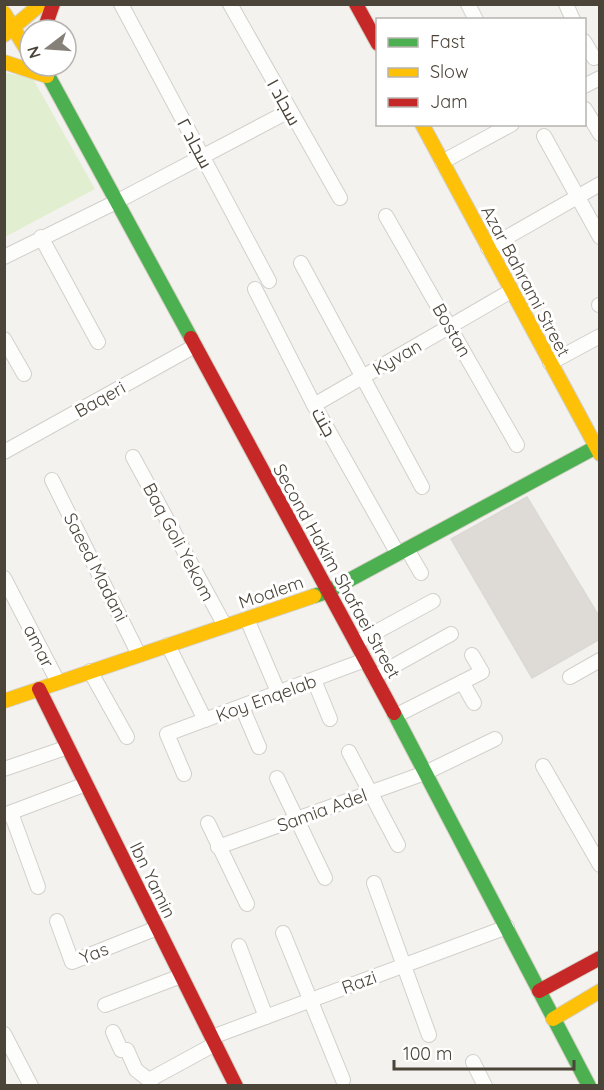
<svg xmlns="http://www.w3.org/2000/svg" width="604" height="1090" viewBox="0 0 604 1090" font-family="Quicksand,Cairo,sans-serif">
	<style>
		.green { fill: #e1eecf }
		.building { fill: #dedbd6; stroke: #dcd9d4; stroke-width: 1.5 }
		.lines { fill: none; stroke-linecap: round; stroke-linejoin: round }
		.street-casing { stroke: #d2d0cb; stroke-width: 16 }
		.fast-casing { stroke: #d3cfc5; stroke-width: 16 }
		.slow-casing { stroke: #d3cfc5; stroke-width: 16 }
		.jam-casing { stroke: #d3cfc5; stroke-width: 16 }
		.street { stroke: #fdfdfc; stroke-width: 14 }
		.fast { stroke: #4caf50; stroke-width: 14 }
		.slow { stroke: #ffc107; stroke-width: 14 }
		.jam { stroke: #c62828; stroke-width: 14 }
		.labels { text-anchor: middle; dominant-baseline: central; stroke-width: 6; stroke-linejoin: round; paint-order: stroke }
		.street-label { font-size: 18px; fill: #4b4439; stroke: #fff }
	</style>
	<rect width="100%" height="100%" fill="#f4f2ee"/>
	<path class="green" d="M4,73l28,4 63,112 -90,48z"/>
	<path class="building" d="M527,497l73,121v21l-68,39 -81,-139z"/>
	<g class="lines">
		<defs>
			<g id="street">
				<path d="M121,4l148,277"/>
				<path d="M230,4l110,194"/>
				<path d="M468,4l8,16"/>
				<path d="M566,4l7,16"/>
				<path d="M584,41l10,17"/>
				<path d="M584,86l16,-8"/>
				<path d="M585,109l15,25"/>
				<path d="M544,136l56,101"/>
				<path d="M442,162l70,-38"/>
				<path d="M386,216l131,229"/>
				<path d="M41,237l57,105"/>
				<path d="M488,248l112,-64"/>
				<path d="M4,257l112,-55 173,-91"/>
				<path d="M301,263l121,224"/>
				<path d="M255,289l59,116 84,149"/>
				<path d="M599,305h1"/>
				<path d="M4,339l20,35"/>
				<path d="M550,363l50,-27"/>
				<path d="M314,405l197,-114"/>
				<path d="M4,452l191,-106"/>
				<path d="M133,457l92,169"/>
				<path d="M52,480l87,175"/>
				<path d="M407,549l14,24"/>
				<path d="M4,578l54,104"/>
				<path d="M247,619l32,75"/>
				<path d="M356,643l77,-42"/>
				<path d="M168,645l37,75"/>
				<path d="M90,671l37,66"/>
				<path d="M374,677l77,-43"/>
				<path d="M570,677l30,-17"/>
				<path d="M314,680l16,39"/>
				<path d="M462,682l12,21"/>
				<path d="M242,707l17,40"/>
				<path d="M395,716l87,-44 -10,-17"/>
				<path d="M349,752l49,93"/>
				<path d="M543,766l57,99"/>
				<path d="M4,769l64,-22"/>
				<path d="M184,774l-17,-40 198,-74"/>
				<path d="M277,778l48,100"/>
				<path d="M11,813l27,74"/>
				<path d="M4,815l82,-31"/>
				<path d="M208,823l39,81"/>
				<path d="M218,847l207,-74 70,-34"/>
				<path d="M374,883l55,152"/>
				<path d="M57,921l15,41 85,-34"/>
				<path d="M283,933l60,147"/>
				<path d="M239,946l27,71"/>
				<path d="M105,1005l76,-29"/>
				<path d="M113,1032l8,18h6l9,20 13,10 2,6"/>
				<path d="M4,1034l27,52"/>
				<path d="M212,1037l295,-110"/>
				<path d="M473,1062l12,24"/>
				<path d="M149,1080l66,-36"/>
			</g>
			<g id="fast">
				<path d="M43,66l148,272"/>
				<path d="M314,596l13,-4 269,-145"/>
				<path d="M394,713l195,373"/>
			</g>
			<g id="slow">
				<path d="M4,13l26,42"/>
				<path d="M4,35l37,-31"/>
				<path d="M4,62l43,14"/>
				<path d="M422,124l178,330"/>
				<path d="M4,701l310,-105"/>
				<path d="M553,1019l47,-28"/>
			</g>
			<g id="jam">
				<path d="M356,4l22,40"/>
				<path d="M44,30l9,-26"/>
				<path d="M191,338l203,375"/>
				<path d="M39,689l197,397"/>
				<path d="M539,991l61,-33"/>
			</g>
		</defs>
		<use href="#street" class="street-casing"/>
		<use href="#fast" class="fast-casing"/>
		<use href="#slow" class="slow-casing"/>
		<use href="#jam" class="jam-casing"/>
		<use href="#street" class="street"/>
		<use href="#fast" class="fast"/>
		<use href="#slow" class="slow"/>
		<use href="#jam" class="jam"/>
	</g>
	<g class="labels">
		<g class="street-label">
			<text transform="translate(284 102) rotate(61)">سجاد ۱</text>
			<text transform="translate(195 143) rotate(62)">سجاد ۲</text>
			<text transform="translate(526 281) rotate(62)">Azar Bahrami Street</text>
			<text transform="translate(452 330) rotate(60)">Bostan</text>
			<text transform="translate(397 357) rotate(-30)">Kyvan</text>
			<text transform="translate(100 399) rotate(-29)">Baqeri</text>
			<text transform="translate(324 422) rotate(61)">جنت</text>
			<text transform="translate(179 542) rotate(62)">Baq Goli Yekom</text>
			<text transform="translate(96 567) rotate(63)">Saeed Madani</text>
			<text transform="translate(337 571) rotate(61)">Second Hakim Shafaei Street</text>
			<text transform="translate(271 592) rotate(-19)">Moalem</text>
			<text transform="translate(39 646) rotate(63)">amar</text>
			<text transform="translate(266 698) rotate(-20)">Koy Enqelab</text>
			<text transform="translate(322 810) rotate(-20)">Samia Adel</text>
			<text transform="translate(153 880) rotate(64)">Ibn Yamin</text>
			<text transform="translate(94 953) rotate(-22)">Yas</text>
			<text transform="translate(359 982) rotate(-20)">Razi</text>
		</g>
	</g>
	<rect width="604" height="1090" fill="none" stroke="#4b4439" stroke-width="12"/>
	<rect x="376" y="18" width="210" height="108" fill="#ffffff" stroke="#b7b4b0" stroke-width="1.5"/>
	<rect x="388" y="38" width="30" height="9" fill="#4caf50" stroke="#b7b4b0" stroke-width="1.5"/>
	<text x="430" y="48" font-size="18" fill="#4b4439">Fast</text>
	<rect x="388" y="68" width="30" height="9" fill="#ffc107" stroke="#b7b4b0" stroke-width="1.5"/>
	<text x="430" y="78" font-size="18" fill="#4b4439">Slow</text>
	<rect x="388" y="98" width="30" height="9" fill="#c62828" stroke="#b7b4b0" stroke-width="1.5"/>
	<text x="430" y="108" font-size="18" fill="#4b4439">Jam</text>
	<g transform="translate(48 48) rotate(253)"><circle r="28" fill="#ffffff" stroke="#b7b4b0" stroke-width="1.5"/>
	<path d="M0-4.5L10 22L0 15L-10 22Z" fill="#868178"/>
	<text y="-9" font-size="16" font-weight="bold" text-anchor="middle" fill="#4b4439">N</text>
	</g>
	<path d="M394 1060v9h180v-9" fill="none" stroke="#4b4439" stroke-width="3"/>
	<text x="403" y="1060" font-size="18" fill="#4b4439" stroke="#ffffff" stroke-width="4.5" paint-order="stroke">100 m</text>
</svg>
